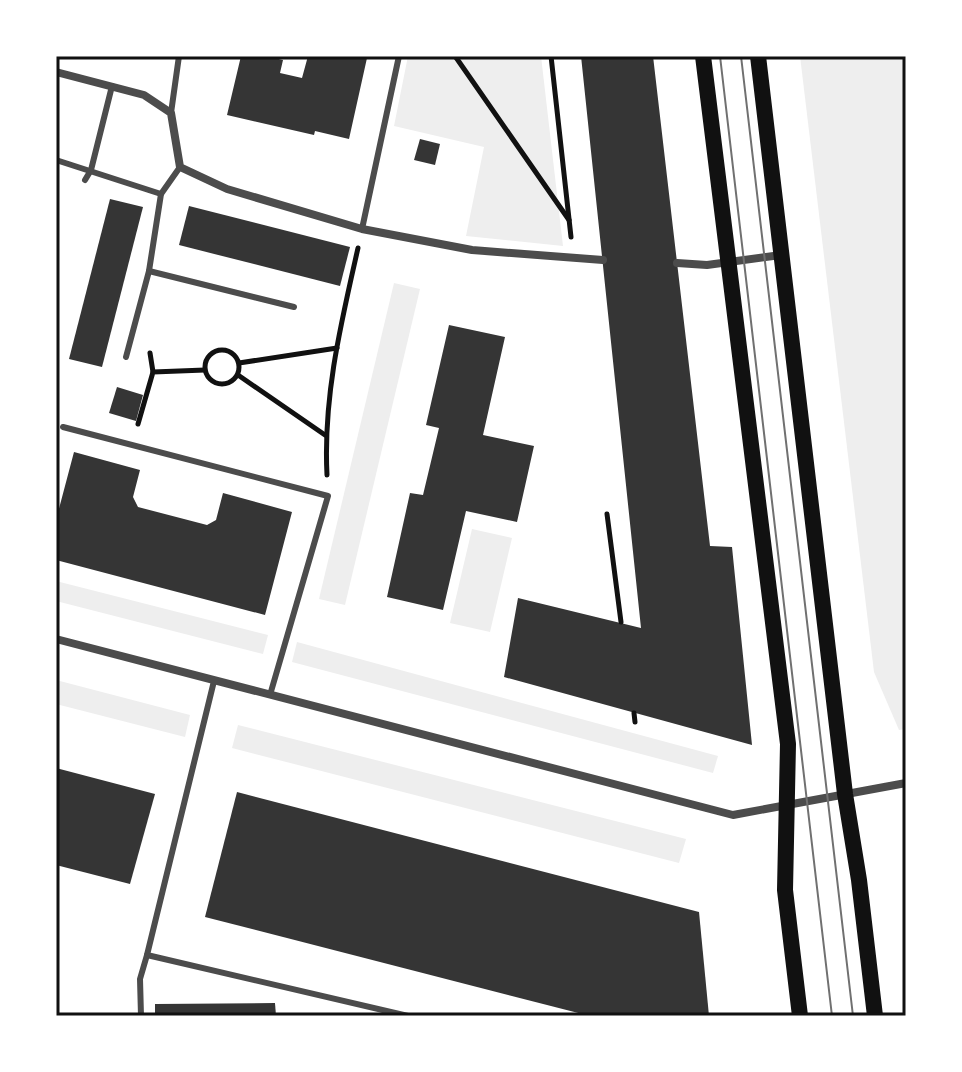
<svg xmlns="http://www.w3.org/2000/svg" width="962" height="1072" viewBox="0 0 962 1072" font-family="Roboto,sans-serif">
	<style>
		.green { fill: #eee }
		.building { fill: #353535 }
		.lines { fill: none; stroke-linecap: round; stroke-linejoin: round }
		.path { stroke: #111; stroke-width: 5 }
		.service { stroke: #4c4c4c; stroke-width: 6 }
		.minor { stroke: #4c4c4c; stroke-width: 8 }
		.secondary { stroke: #111; stroke-width: 16 }
		.tram { stroke: #707070; stroke-width: 2 }
		.neatline { fill: none; stroke: #111; stroke-width: 3 }
	</style>
	<rect width="100%" height="100%" fill="#fff"/>
	<g class="green">
		<path d="M408,56h133l22,190 -97,-10 18,-89 -90,-21z"/>
		<path d="M800,56h106v673l-7,1 -25,-58z"/>
		<path d="M394,283l26,6 -75,316 -26,-6z"/>
		<path d="M472,529l40,9 -22,94 -40,-9z"/>
		<path d="M56,581l212,54 -5,19 -207,-53z"/>
		<path d="M297,642l421,114 -5,17 -421,-111z"/>
		<path d="M56,680l134,35 -5,22 -129,-33z"/>
		<path d="M238,725l448,114 -7,24 -447,-115z"/>
	</g>
	<g class="building">
		<path d="M241,56h25l17,4 -3,13 22,5 6,-22 59,2 -18,81 -34,-8 -1,4 -87,-20z"/>
		<path d="M581,56h72l57,490 22,1 20,198 -248,-68 14,-79 123,30z"/>
		<path d="M420,139l20,5 -5,21 -21,-5z"/>
		<path d="M110,199l33,8 -41,160 -33,-8z"/>
		<path d="M189,206l161,41 -10,39 -161,-41z"/>
		<path d="M449,325l56,12 -22,98 51,11 -17,76 -51,-11 -23,99 -56,-13 23,-104 13,2 16,-67 -13,-3z"/>
		<path d="M117,387l26,8 -7,26 -27,-8z"/>
		<path d="M74,452l66,18 -7,27 5,10 69,18 9,-5 7,-27 69,19 -27,103 -209,-55v-40z"/>
		<path d="M56,768l99,26 -25,90 -74,-19z"/>
		<path d="M237,792l462,120 10,104h-119l-385,-99z"/>
		<path d="M275,1003l1,13h-121v-12z"/>
	</g>
	<g class="lines">
		<g class="path">
			<path d="M455,56l114,164"/>
			<path d="M551,56l20,181"/>
			<circle cx="222" cy="367" r="17"/>
			<path d="M150,353l3,19"/>
			<path d="M239,363l98,-15"/>
			<path d="M238,375l87,60"/>
			<path d="M138,424l15,-52 52,-2"/>
			<path d="M327,475c-4,-78 14,-152 31,-227"/>
			<path d="M607,514l14,108"/>
			<path d="M634,713l1,9"/>
		</g>
		<g class="service">
			<path d="M171,113l8,-57"/>
			<path d="M56,160l105,34"/>
			<path d="M85,180l6,-10 21,-84"/>
			<path d="M362,229l37,-173"/>
			<path d="M149,271l145,36"/>
			<path d="M126,357l23,-86 12,-77 19,-27"/>
			<path d="M63,427l265,69 -58,199"/>
			<path d="M214,681l-67,274 261,61"/>
			<path d="M141,1016l-1,-37 7,-24"/>
		</g>
		<g class="minor">
			<path d="M56,72l88,23 27,18 9,54 47,22 135,40 110,21 131,10"/>
			<path d="M677,263l30,2 74,-10"/>
			<path d="M56,639l677,176 173,-32"/>
		</g>
		<g class="secondary">
			<path d="M703,56l85,688 -3,146 15,126"/>
			<path d="M758,56l87,738 14,86 16,136"/>
		</g>
		<g class="tram">
			<path d="M720,56l112,960"/>
			<path d="M741,56l112,960"/>
		</g>
	</g>
	<rect width="962" height="1072" fill="none" stroke="#ffffff" stroke-width="116"/>
	<rect x="58" y="58" width="846" height="956" class="neatline"/>
</svg>
